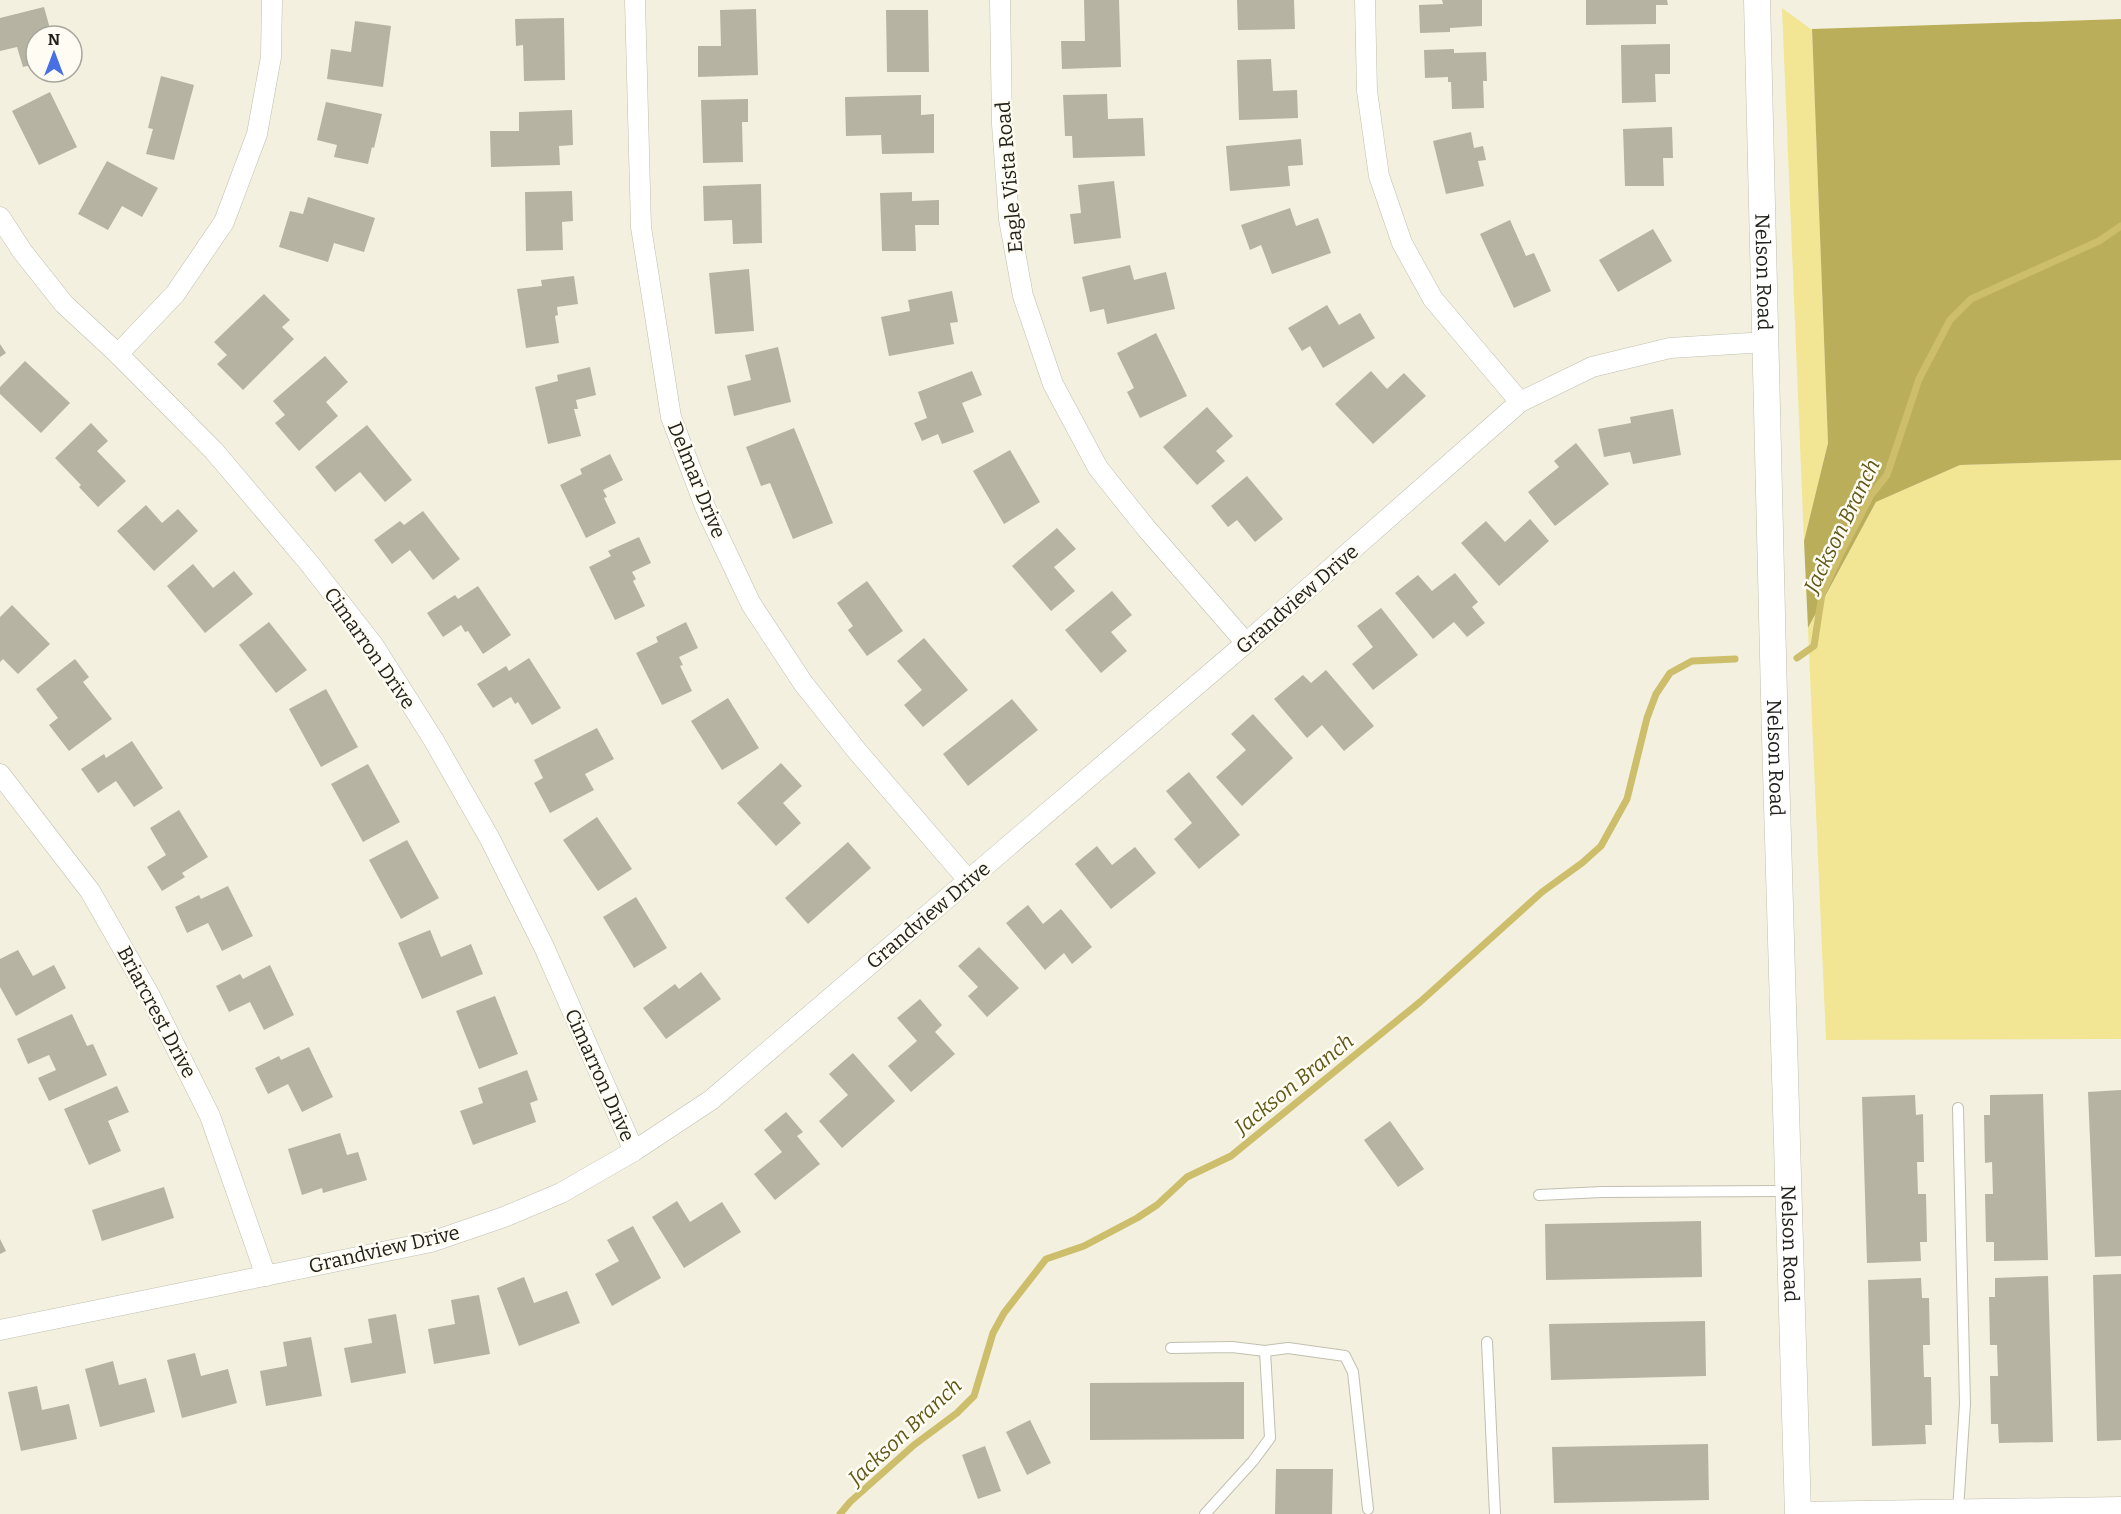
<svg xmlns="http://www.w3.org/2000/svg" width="2121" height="1514" viewBox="0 0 2121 1514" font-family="Bitter,serif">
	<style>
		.green { fill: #f2e594 }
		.forest { fill: #bbae5a }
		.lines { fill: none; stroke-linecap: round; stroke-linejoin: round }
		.stream { stroke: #ccbe6a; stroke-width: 7 }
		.building { fill: #b6b3a3 }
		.service-casing { stroke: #c1bfaf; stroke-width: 12 }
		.minor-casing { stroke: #c1bfaf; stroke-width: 21 }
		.tertiary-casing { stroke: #c1bfaf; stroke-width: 27 }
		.service { stroke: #fff; stroke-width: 10 }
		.minor { stroke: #fff; stroke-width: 20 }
		.tertiary { stroke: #fff; stroke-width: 26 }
		.labels { text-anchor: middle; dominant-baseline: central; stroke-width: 5; stroke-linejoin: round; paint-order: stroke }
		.street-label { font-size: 20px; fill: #22211b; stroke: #fffdf3 }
		.water-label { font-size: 21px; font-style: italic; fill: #615718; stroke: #fffdf3 }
	</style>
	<rect width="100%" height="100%" fill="#f3f0df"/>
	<g class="green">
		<path d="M1782,8l30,22 16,413 -24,98z"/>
		<path d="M2121,460v579l-295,1 -18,-411 68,-127 84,-37z"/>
	</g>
	<path class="forest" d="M2121,19v441l-161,5 -84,37 -68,126 -4,-87 24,-98 -16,-414z"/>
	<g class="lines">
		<g class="stream">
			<path d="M1797,658l17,-12 8,-52 17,-37 32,-62 16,-20 32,-96 31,-59 21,-21 128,-58 22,-15"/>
			<path d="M840,1514l10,-12 64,-57 43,-32 17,-17 19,-63 11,-20 42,-54 38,-13 53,-28 20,-13 30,-28 44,-21 189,-154 122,-110 40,-29 19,-17 26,-47 20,-81 9,-24 14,-21 22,-12 43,-2"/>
		</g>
	</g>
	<g class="building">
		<path d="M1084,0h35l2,67 -59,2 -1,-28h24z"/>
		<path d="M1237,0h57l1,29 -57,1z"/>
		<path d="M1442,0h40v26l-32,2v4l-30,1 -1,-28 24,-1z"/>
		<path d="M1586,0h81l1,5h-12v19l-70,1z"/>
		<path d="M44,7l8,29h-16v28l-13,3 -6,-20 -17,4v-33z"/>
		<path d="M756,9l2,66 -60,2v-31h23l-1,-36z"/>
		<path d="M886,10h42l1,62h-42z"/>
		<path d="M564,18l1,62 -41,1 -1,-36 -7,1 -1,-27z"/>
		<path d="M355,21l36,5 -8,61 -56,-8 4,-30 20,3z"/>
		<path d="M1670,44v30h-15l1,28 -34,1 -1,-58z"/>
		<path d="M1454,49v4l32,-1 1,29h-4l1,27 -32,1 -1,-27h-3v-5l-23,1 -1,-28z"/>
		<path d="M1271,59l2,32 24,-1 1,28 -59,2 -2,-60z"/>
		<path d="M161,76l33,9 -20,75 -28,-6 7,-25 -5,-1z"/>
		<path d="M50,92l27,55 -38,18 -27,-54z"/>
		<path d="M1107,94l1,25 35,-1 2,38 -72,2 -1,-22h-7l-2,-41z"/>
		<path d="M921,95v20l13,-1v39l-52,1 -1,-19 -35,1 -1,-39z"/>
		<path d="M748,99v23h-6l1,40 -40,1 -2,-63z"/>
		<path d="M326,102l56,12 -8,34 -2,-1 -4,17 -34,-7 3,-12 -20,-5z"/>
		<path d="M572,110l1,35 -14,1 1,19 -69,2 -1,-36h29v-19z"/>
		<path d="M1672,127l1,31h-10l1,28h-39l-2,-57z"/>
		<path d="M1471,132l3,16 9,-2 3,14 -8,1 6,25 -38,8 -13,-53z"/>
		<path d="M1301,139l2,26 -15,1 2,20 -60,5 -4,-45z"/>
		<path d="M107,161l51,27 -16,29 -20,-11 -14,24 -30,-16z"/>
		<path d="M1114,181l7,57 -47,6 -4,-30 11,-1 -3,-28z"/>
		<path d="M761,184l1,59 -29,1 -1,-24 -28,1 -1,-35z"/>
		<path d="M572,191l1,30 -11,1 1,28 -37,1 -1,-59z"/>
		<path d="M912,192v9l27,-1v25h-24l1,26h-34l-2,-58z"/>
		<path d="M308,197l67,21 -11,34 -30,-9 -6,19 -49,-15 11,-36 13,3z"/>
		<path d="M1290,208l6,18 22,-8 13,35 -59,21 -11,-29 -11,5 -9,-25z"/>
		<path d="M1510,220l16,36 8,-3 17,38 -37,17 -34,-74z"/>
		<path d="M1653,229l19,32 -54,31 -19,-32z"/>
		<path d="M1130,265l4,15 32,-8 9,37 -68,15 -3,-15 -14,3 -8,-35z"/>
		<path d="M749,269l5,62 -39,3 -6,-61z"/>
		<path d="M574,276l4,28 -21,3 1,8 -3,1 4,27 -33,5 -9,-59 25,-3 -1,-6z"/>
		<path d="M952,291l6,31 -8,1 4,21 -65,12 -8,-39 29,-6 -2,-11z"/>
		<path d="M264,294l26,26 -8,7 12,12 -51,51 -26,-26 10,-9 -13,-13z"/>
		<path d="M1327,305l12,20 21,-12 15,25 -52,30 -13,-22 -8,5 -14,-23z"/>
		<path d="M1156,333l31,63 -47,22 -13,-26 7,-4 -17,-35z"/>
		<path d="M0,344l6,9 -6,4z"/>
		<path d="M778,347l13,55 -57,14 -7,-30 24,-6 -6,-25z"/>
		<path d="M325,356l23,26 -22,20 12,14 -39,35 -24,-28 10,-8 -12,-14z"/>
		<path d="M25,361l45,42 -29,30 -41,-39v-7z"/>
		<path d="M590,367l6,28 -20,5 2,9h-4l7,27 -33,8 -13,-57 23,-6 -1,-6z"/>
		<path d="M972,371l10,24 -20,8 12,29 -32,12 -4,-10 -16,7 -8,-18 13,-5 -9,-26z"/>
		<path d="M1371,371l16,18 17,-16 22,23 -53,48 -38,-40z"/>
		<path d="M1207,407l26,29 -17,15 9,10 -28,24 -34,-38z"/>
		<path d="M1673,409l8,46 -48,9 -3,-12 -26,5 -6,-28 33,-6 -1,-6z"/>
		<path d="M91,423l17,18 -11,10 29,30 -28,26 -19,-20 2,-2 -26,-27z"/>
		<path d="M367,425l45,55 -27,22 -25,-30 -25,20 -20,-25z"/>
		<path d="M794,428l39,95 -40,16 -23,-56 -9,3 -15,-39z"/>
		<path d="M1576,443l33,41 -54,42 -27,-34 31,-25 -5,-6z"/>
		<path d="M1010,450l30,52 -36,22 -31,-53z"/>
		<path d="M610,454l13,26 -20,10 4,7 -3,1 12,25 -30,15 -26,-53 22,-11 -2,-5z"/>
		<path d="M1247,476l36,43 -28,23 -18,-22 -9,7 -17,-21z"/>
		<path d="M146,505l16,18 16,-14 20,22 -44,40 -37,-40z"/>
		<path d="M423,511l37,48 -27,21 -23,-30 -18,14 -18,-24 26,-19 4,4z"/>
		<path d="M1530,519l19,22 -50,45 -38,-43 25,-22 19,21z"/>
		<path d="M1057,528l19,21 -22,18 21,24 -24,20 -39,-45z"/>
		<path d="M639,537l12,26 -19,9 4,7 -3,2 12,25 -30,14 -26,-53 22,-11 -3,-5z"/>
		<path d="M193,564l20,24 21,-17 19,23 -48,39 -38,-47z"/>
		<path d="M1455,573l23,29 -6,5 13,16 -18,14 -13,-15 -21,17 -38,-46 23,-18 14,16z"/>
		<path d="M867,581l36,50 -36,25 -19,-26 5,-4 -16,-23z"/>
		<path d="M478,586l33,49 -28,19 -15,-23 -3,1 -4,-7 -18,12 -16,-24 28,-18 3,4z"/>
		<path d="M1112,591l20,24 -21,17 16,19 -26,22 -36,-43z"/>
		<path d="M12,605l38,39 -32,30 -15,-15 -3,3v-45z"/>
		<path d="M1381,608l37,47 -45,35 -21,-26 21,-17 -16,-21z"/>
		<path d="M269,622l38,48 -31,23 -37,-48z"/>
		<path d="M686,622l12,26 -19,9 4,8 -3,1 12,25 -30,14 -26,-52 22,-11 -2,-5z"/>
		<path d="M924,638l44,52 -45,37 -19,-22 18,-15 -25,-29z"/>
		<path d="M529,658l32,50 -29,17 -14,-23 -3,2 -4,-7 -18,11 -16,-24 29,-18 3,5z"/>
		<path d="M75,659l14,18 -6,5 29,37 -43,32 -20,-26 9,-7 -22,-29z"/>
		<path d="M1326,670l48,56 -30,25 -22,-26 -15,13 -33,-39 29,-24 8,8z"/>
		<path d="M326,689l32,58 -37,20 -32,-58z"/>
		<path d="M728,698l31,50 -37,22 -31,-49z"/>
		<path d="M1012,699l26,31 -70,56 -25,-32z"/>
		<path d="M1253,714l40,44 -51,48 -26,-29 30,-27 -15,-16z"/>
		<path d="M597,728l17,31 -29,15 9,16 -44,23 -16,-30 9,-5 -9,-18z"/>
		<path d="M132,741l31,47 -29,19 -18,-26 -18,12 -17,-24 23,-15 2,4z"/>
		<path d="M781,763l21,23 -19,17 18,20 -25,23 -39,-43z"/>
		<path d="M368,764l32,58 -37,20 -32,-58z"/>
		<path d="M1189,772l51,63 -41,34 -25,-30 18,-16 -26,-32z"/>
		<path d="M179,810l29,47 -26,16 3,4 -23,14 -15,-24 19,-12 -16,-27z"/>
		<path d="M597,817l35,52 -34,22 -35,-51z"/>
		<path d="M407,840l32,58 -38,21 -32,-59z"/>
		<path d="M848,842l23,26 -63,56 -23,-26z"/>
		<path d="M1097,846l15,19 23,-18 21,26 -45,36 -36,-45z"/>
		<path d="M228,886l25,50 -31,15 -14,-28 -21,10 -12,-26 24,-12 2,4z"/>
		<path d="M636,897l31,51 -33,20 -31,-51z"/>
		<path d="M1028,905l15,19 18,-15 31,38 -20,17 -8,-11 -19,17 -39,-47z"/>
		<path d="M430,930l11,27 30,-13 12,30 -61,25 -24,-56z"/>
		<path d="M979,947l40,41 -32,29 -19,-21 10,-9 -20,-21z"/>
		<path d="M18,950l15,26 21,-11 12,23 -50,28 -16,-29v-28z"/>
		<path d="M270,965l24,50 -30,15 -14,-28 -21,10 -13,-26 24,-12 3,5z"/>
		<path d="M701,972l20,27 -55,40 -23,-31 32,-24 4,5z"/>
		<path d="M495,996l23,58 -39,15 -23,-58z"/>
		<path d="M920,999l22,26 -7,7 20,22 -44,38 -23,-26 29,-25 -20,-23z"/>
		<path d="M72,1014l15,32 6,-2 14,31 -58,26 -11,-23 18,-8 -7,-15 -21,9 -11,-25z"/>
		<path d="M309,1047l24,50 -31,15 -14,-28 -20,10 -13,-26 24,-12 2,4z"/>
		<path d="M853,1053l42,48 -53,47 -23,-27 29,-26 -19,-21z"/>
		<path d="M527,1070l11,30 -8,3 6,19 -63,23 -13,-34 23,-8 -5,-15z"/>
		<path d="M117,1086l12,26 -21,9 13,30 -32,14 -25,-56z"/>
		<path d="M2121,1090v166l-26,1 -7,-165z"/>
		<path d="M2043,1094l5,166 -54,1v-19h-8l-1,-48h8l-1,-32 -7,1 -1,-48h6v-20z"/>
		<path d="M1915,1095l1,20 7,-1 1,48h-7l1,32h8l1,48h-7l1,19 -54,2 -5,-166z"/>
		<path d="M786,1112l17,20 -6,4 23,28 -45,36 -21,-26 28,-22 -18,-22z"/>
		<path d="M1390,1121l34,48 -26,18 -34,-47z"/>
		<path d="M340,1133l7,22 11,-3 9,28 -44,13 -1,-5 -20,7 -14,-46z"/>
		<path d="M164,1187l10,31 -72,23 -10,-31z"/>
		<path d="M677,1201l13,21 32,-20 19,30 -57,36 -32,-51z"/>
		<path d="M1701,1221l1,56 -156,3 -1,-56z"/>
		<path d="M633,1226l28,52 -49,28 -17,-32 24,-13 -12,-21z"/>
		<path d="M0,1239l6,12 -6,3z"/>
		<path d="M2121,1274v166l-24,1 -4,-166z"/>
		<path d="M2048,1276l5,166 -54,1 -1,-19h-7l-1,-48h8l-1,-31h-7l-1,-48h6v-19z"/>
		<path d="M524,1277l10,26 33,-12 13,32 -61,23 -22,-58z"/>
		<path d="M1921,1278l1,20h7l1,47h-7l1,32h7l1,48h-7l1,19 -54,2 -4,-166z"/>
		<path d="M479,1295l11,59 -56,10 -6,-35 27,-5 -4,-24z"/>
		<path d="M396,1314l10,59 -55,10 -7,-35 28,-5 -4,-24z"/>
		<path d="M1705,1321l1,55 -155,4 -2,-56z"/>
		<path d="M311,1337l11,59 -56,10 -6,-35 27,-5 -4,-24z"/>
		<path d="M195,1353l6,23 27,-7 9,34 -55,15 -15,-58z"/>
		<path d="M113,1361l6,24 27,-7 9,34 -55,15 -15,-58z"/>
		<path d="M1244,1382v57l-154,1v-57z"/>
		<path d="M37,1386l5,24 27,-6 8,35 -56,12 -13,-59z"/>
		<path d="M1030,1420l21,43 -24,12 -21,-43z"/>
		<path d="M1708,1444l1,56 -155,3 -2,-56z"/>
		<path d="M985,1446l16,45 -23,8 -16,-44z"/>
		<path d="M1276,1469h57l-1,45h-57z"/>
	</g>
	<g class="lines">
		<defs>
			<g id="service">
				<path d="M1958,1108l7,296 -7,106"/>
				<path d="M1539,1195l63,-3 187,-1"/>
				<path d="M1487,1342l8,172"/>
				<path d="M1171,1348l61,-1 33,4"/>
				<path d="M1205,1514l48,-53 17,-23 -5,-87 23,-3 57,8 8,16 15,137"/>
			</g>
			<g id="minor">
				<path d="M635,0l6,227 30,190 35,92 45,95 52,79 54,68 111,129"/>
				<path d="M1000,0l2,124 7,95 14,77 30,88 45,84 48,60 100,115"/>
				<path d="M1365,0l2,91 12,85 23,67 31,56 87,103"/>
				<path d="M0,217l22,34 42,53 54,50 96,97 95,112 65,83 59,93 57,100 54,108 90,204"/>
				<path d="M118,354l57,-60 49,-72 33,-88 14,-77 1,-57"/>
				<path d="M0,774l90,117 60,105 60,120 56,160"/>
				<path d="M0,1330l431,-88 73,-25 57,-24 73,-42 77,-51 535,-457 274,-241 72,-35 78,-19 96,-6"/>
				<path d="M1798,1512l323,-5"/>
			</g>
			<g id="tertiary">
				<path id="s1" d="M1757,0l18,737 23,777"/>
			</g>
		</defs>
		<use href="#service" class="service-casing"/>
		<use href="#minor" class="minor-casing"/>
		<use href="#tertiary" class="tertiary-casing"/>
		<use href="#service" class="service"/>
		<use href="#minor" class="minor"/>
		<use href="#tertiary" class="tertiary"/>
	</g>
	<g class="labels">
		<g class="street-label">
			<text transform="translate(1009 177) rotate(-95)">Eagle Vista Road</text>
			<text stroke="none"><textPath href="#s1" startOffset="272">Nelson Road</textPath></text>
			<text transform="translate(697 480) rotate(68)">Delmar Drive</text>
			<text transform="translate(1297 599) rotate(-41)">Grandview Drive</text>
			<text transform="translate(370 648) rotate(55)">Cimarron Drive</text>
			<text stroke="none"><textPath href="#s1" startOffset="758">Nelson Road</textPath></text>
			<text transform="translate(928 915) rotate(-40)">Grandview Drive</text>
			<text transform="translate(157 1012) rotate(62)">Briarcrest Drive</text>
			<text transform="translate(600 1075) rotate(66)">Cimarron Drive</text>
			<text stroke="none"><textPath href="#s1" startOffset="1244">Nelson Road</textPath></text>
			<text transform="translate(384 1249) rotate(-13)">Grandview Drive</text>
		</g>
		<g class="water-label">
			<text transform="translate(1842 526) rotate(-64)">Jackson Branch</text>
			<text transform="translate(1294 1084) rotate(-39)">Jackson Branch</text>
			<text transform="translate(905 1432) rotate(-43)">Jackson Branch</text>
		</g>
	</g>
	<g transform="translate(54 54)"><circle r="28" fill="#fffdf3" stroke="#a7a59d" stroke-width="1.5"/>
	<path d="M0-4.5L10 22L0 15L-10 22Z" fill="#4970e2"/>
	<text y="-9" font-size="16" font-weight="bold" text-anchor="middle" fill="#22211b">N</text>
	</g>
</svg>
